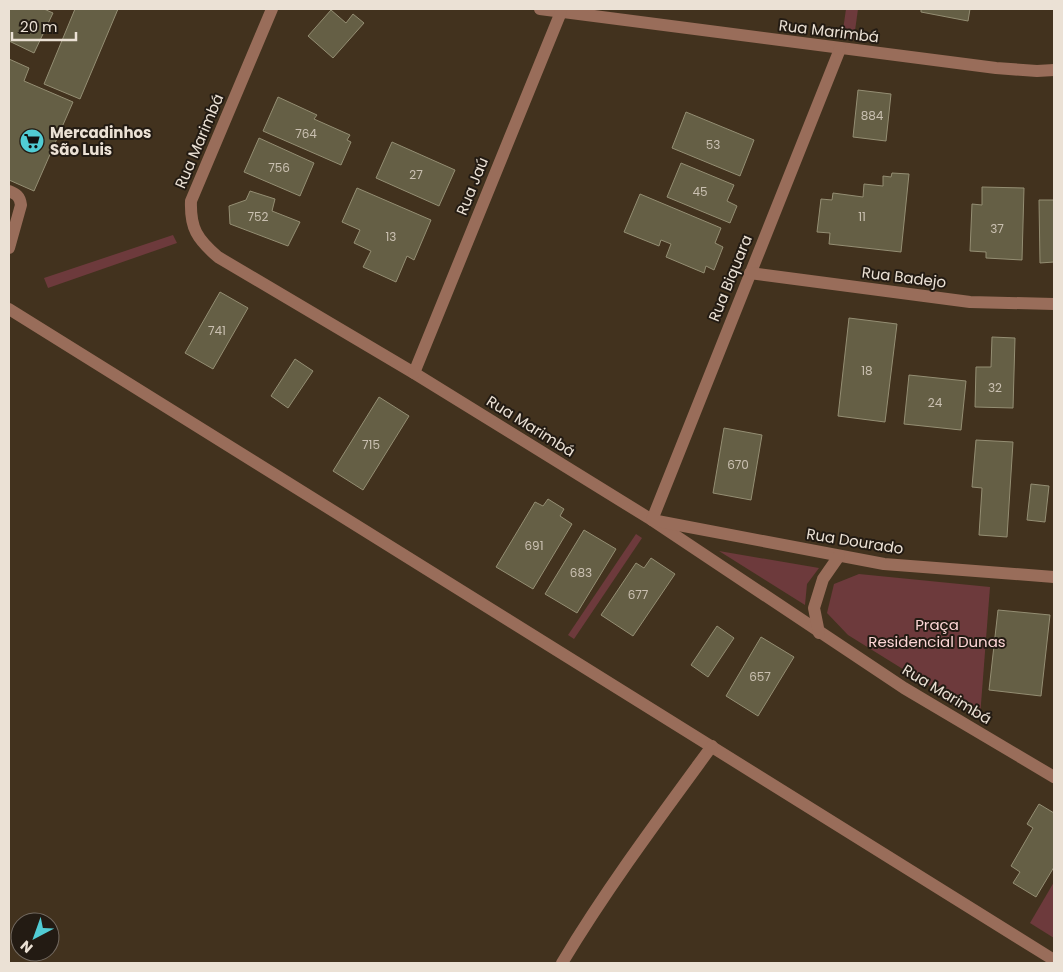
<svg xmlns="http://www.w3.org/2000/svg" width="1063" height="972" viewBox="0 0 1063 972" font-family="Poppins,sans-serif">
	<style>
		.green { fill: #6d3a3c }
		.building { fill: #655f45; stroke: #948e73 }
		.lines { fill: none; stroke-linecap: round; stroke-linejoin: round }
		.minor { stroke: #996d5a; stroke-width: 12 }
		.labels { text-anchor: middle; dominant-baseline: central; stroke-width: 4; stroke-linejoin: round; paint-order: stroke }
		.number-label { font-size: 12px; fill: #cac0b1 }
		.street-label { font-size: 15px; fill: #ebe1d5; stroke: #231b13 }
		.poi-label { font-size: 15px; font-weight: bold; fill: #ebe1d5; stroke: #231b13; text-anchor: start }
		.park-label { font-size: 15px; fill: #fcd5d5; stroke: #231b13 }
	</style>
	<rect width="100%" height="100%" fill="#42321e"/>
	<g class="green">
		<path d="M846,9h12l-4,29 -12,-1z"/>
		<path d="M173,235l4,8 -129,45 -4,-10z"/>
		<path d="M636,534l6,4 -68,101 -6,-4z"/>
		<path d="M719,551l100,17 -12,16 -2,21z"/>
		<path d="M859,574l131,13 -10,130 -132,-82 -21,-22 7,-29z"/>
		<path d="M1054,882v56l-24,-15z"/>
	</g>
	<g class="building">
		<path d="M9,9h35l9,4 -19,40 -25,-12z"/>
		<path d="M75,9h43l-38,90 -36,-15z"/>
		<path d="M921,9h49l-2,12 -47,-9z"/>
		<path d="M331,10l15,13 7,-9 11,9 -31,35 -25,-22z"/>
		<path d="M9,59l20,9 -5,13 49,21 -39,89 -25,-11z"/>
		<path d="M858,90l33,4 -5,47 -33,-4z"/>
		<path d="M278,97l39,18 -3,4 36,16 -3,5 4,2 -10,23 -78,-34z"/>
		<path d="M686,112l68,28 -14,36 -68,-28z"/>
		<path d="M259,138l55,25 -14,33 -56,-24z"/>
		<path d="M392,142l63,28 -16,36 -63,-28z"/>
		<path d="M681,163l53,22 -7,16 10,5 -7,17 -63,-26z"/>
		<path d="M892,173l17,1 -8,78 -72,-8 1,-11 -13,-1 4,-33 11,1 1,-7 30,4 1,-13 19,2v-10l8,1z"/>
		<path d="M982,187l42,1 -2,72 -36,-2v-6l-16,-1 2,-47 10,1z"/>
		<path d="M357,188l74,32 -17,40 -7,-4 -11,26 -33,-15 8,-16 -17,-8 6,-13 -18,-8z"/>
		<path d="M250,191l25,8 -3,12 28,11 -12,24 -58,-22 -1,-18 17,-6z"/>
		<path d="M640,194l81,34 -6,15 8,4 -9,23 -8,-4 -2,7 -38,-16 5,-13 -10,-4 -2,6 -35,-14z"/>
		<path d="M1039,200h15v62l-14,1z"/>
		<path d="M220,292l28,16 -35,61 -28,-16z"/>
		<path d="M849,318l48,6 -12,98 -47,-6z"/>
		<path d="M992,337l23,1 -2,70 -38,-1 1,-40h15z"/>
		<path d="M295,359l18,12 -25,37 -17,-12z"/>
		<path d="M909,375l57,6 -5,49 -57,-6z"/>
		<path d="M379,397l30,19 -46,74 -30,-19z"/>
		<path d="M724,428l38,7 -11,65 -38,-7z"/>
		<path d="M976,440l37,2 -6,95 -28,-2 3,-47 -10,-1z"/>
		<path d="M1031,484l18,2 -4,36 -18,-2z"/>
		<path d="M548,499l16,10 -4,7 12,8 -39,65 -37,-22 39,-65 8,4z"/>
		<path d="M584,530l32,19 -39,64 -32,-19z"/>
		<path d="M651,558l24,16 -42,62 -32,-21 35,-52 8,5z"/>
		<path d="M998,610l52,5 -9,81 -52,-6z"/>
		<path d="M717,626l17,12 -26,39 -17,-12z"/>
		<path d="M761,637l33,20 -36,59 -32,-20z"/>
		<path d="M1039,804l15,9v54l-18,30 -23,-14 7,-11 -9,-6 22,-38 -6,-4z"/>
	</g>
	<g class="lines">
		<g class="minor">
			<path d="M272,9l-81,192c-1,27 6,38 27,56l196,116 238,147 252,168 150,89"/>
			<path d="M540,9l456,59 41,3 17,-1"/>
			<path d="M840,49l-188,471 232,44 170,13"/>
			<path d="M9,191c7,3 11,5 12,14l-12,43"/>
			<path d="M750,273l220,29 84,2"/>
			<path d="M9,309l1045,651"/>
			<path d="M414,373l147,-361"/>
			<path d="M819,633l-5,-25 9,-29 16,-23"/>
			<path d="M562,963c45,-75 98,-146 150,-217"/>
		</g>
	</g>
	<defs>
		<symbol id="supermarket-disc" viewBox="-11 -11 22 22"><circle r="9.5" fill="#51ccd4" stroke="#231b13"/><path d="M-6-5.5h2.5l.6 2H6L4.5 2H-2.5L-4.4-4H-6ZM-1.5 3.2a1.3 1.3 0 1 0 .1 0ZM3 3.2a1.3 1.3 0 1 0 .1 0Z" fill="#111"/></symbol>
	</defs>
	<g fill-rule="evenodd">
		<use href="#supermarket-disc" x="18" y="127" width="28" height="28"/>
	</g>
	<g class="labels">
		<g class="number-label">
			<text x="872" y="115">884</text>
			<text x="306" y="133">764</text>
			<text x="713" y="144">53</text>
			<text x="279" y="167">756</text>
			<text x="416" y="174">27</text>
			<text x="700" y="191">45</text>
			<text x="258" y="216">752</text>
			<text x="862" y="216">11</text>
			<text x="997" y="228">37</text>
			<text x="391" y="236">13</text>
			<text x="217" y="330">741</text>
			<text x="867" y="370">18</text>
			<text x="995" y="387">32</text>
			<text x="935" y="402">24</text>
			<text x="371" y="444">715</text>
			<text x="738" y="464">670</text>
			<text x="534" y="545">691</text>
			<text x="581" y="572">683</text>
			<text x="638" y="594">677</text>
			<text x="760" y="676">657</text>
		</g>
		<g class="street-label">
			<text transform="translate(829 31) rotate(7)">Rua Marimbá</text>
			<text transform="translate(199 141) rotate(-67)">Rua Marimbá</text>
			<text transform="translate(472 186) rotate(-68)">Rua Jaú</text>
			<text transform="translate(904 277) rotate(7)">Rua Badejo</text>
			<text transform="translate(730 278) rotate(-68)">Rua Biquara</text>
			<text transform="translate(531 426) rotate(32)">Rua Marimbá</text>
			<text transform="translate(855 541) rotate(9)">Rua Dourado</text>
			<text transform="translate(947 694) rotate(31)">Rua Marimbá</text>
		</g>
		<g class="poi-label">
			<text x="50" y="132">Mercadinhos<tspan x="50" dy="17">São Luis</tspan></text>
		</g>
		<g class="park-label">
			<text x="937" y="624">Praça<tspan x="937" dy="17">Residencial Dunas</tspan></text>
		</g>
	</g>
	<rect width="1063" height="972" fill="none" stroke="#ebe1d5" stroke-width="20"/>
	<g transform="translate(35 937) rotate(221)"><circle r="24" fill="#231b13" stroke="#736a61"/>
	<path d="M0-4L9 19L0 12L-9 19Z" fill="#51ccd4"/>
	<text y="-8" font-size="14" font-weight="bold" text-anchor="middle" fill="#ebe1d5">N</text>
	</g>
	<path d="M12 32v8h64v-8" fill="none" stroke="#ebe1d5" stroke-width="2.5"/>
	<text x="20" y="32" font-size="15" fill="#ebe1d5" stroke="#231b13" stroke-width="4" paint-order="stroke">20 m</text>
</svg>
